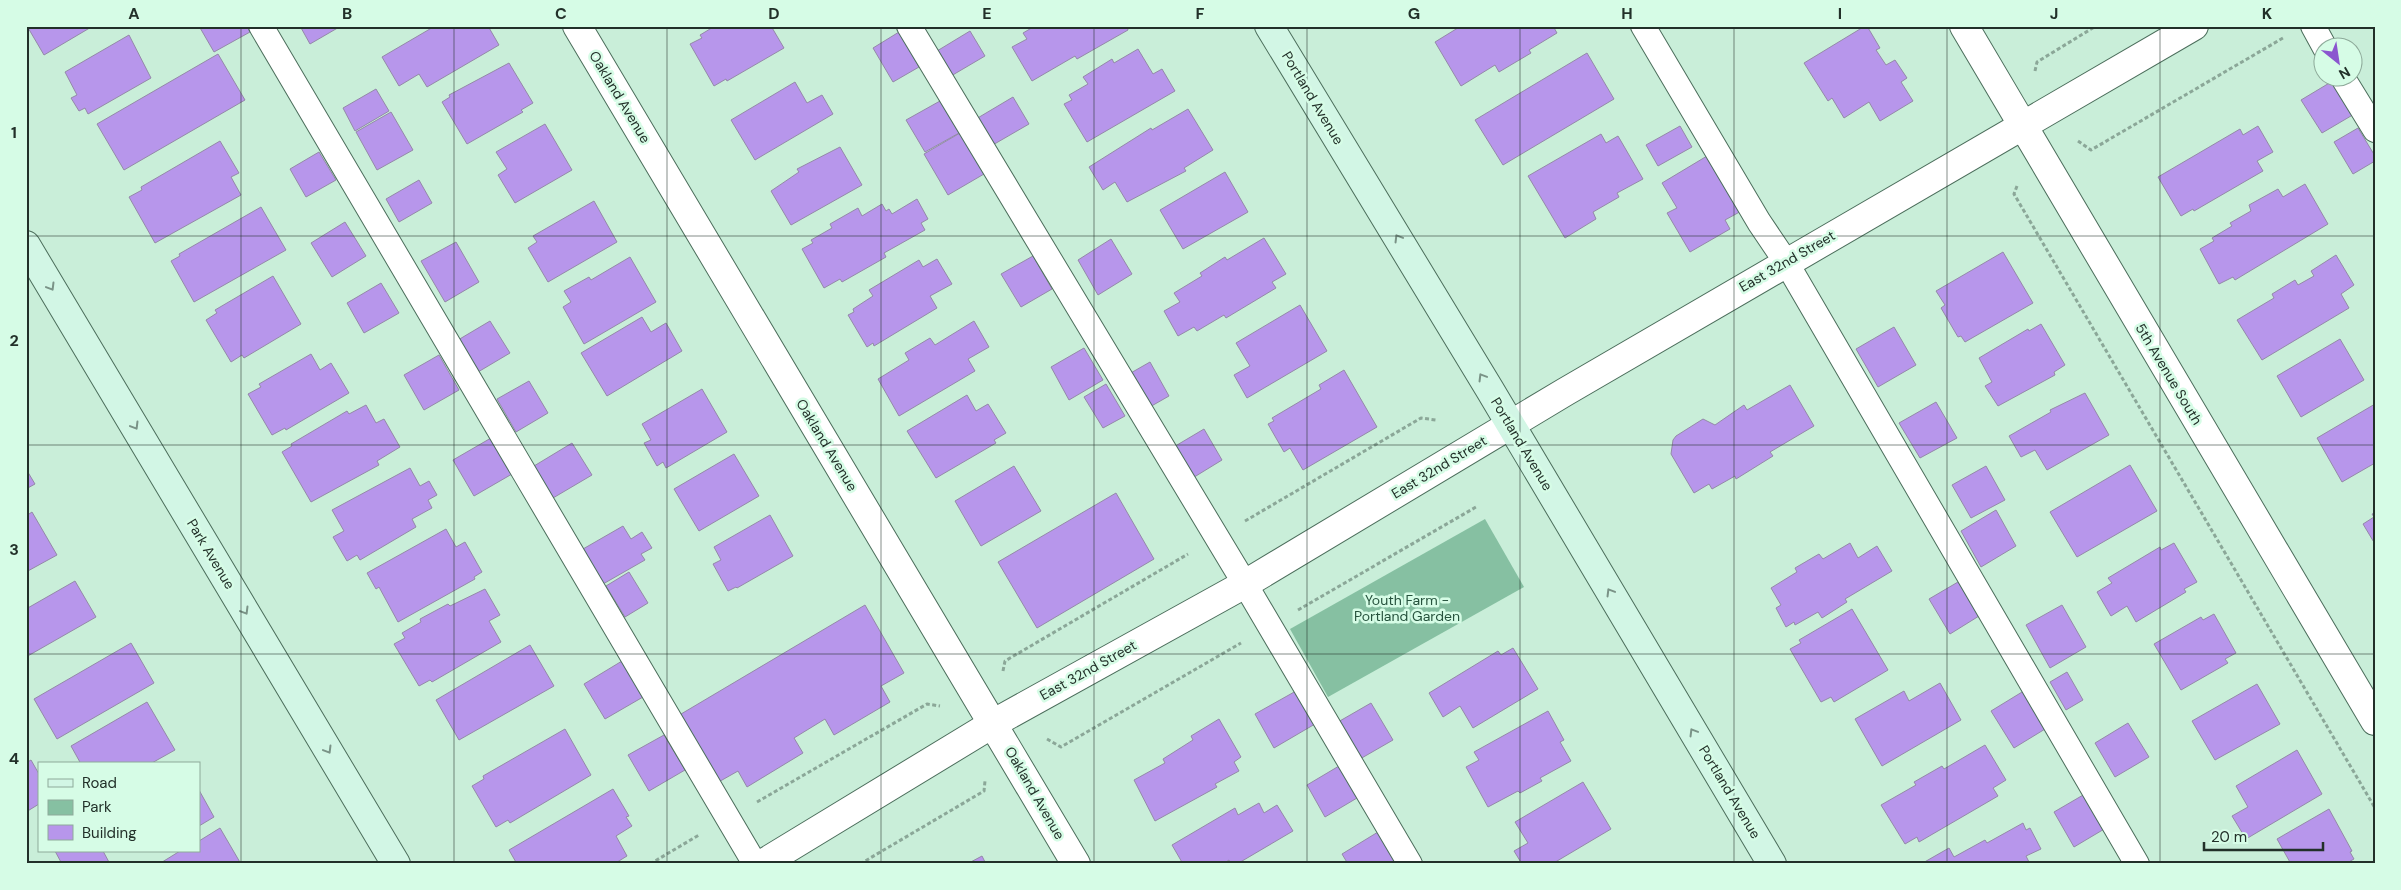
<svg xmlns="http://www.w3.org/2000/svg" width="2401" height="890" viewBox="0 0 2401 890" font-family="'DM Sans',sans-serif">
	<style>
		.green { fill: #86c0a2 }
		.building { fill: #b796eb; stroke: #9489a8 }
		.lines { fill: none; stroke-linecap: round; stroke-linejoin: round }
		.lane-casing { stroke: #4c6e5c; stroke-width: 26 }
		.street-casing { stroke: #4c6e5c; stroke-width: 30 }
		.secondary-casing { stroke: #4c6e5c; stroke-width: 30 }
		.path { stroke: #8ba798; stroke-width: 3; stroke-dasharray: 4 2.5; stroke-linecap: butt }
		.lane { stroke: #fff; stroke-width: 24 }
		.street { stroke: #fff; stroke-width: 28 }
		.secondary { stroke: #d2f6e5; stroke-width: 28 }
		.oneway { stroke: #7a9387 }
		.grid { fill: none; stroke: #223029; stroke-width: 1; stroke-opacity: 0.55 }
		.labels { text-anchor: middle; dominant-baseline: central; stroke-width: 5; stroke-linejoin: round; paint-order: stroke }
		.street-label { font-size: 14px; fill: #223029; stroke: #d6fce6 }
		.park-label { font-size: 14px; fill: #26523d; stroke: #d6fce6 }
		.neatline { fill: none; stroke: #223029; stroke-width: 2 }
		.grid-label { font-size: 16px; text-anchor: middle; font-weight: bold; fill: #223029 }
	</style>
	<rect width="100%" height="100%" fill="#c9eed9"/>
	<path class="green" d="M1485,519l39,68 -196,110 -38,-68z"/>
	<g class="building">
		<path d="M27,26h66l-49,29z"/>
		<path d="M199,26h48l3,6 -36,20z"/>
		<path d="M300,26h41l-31,18z"/>
		<path d="M435,26h53l11,19 -72,42 -8,-13 -20,12 -17,-29z"/>
		<path d="M715,26h56l13,22 -57,33 -1,-2 -12,7 -24,-42 12,-6 -2,-3z"/>
		<path d="M1035,26h92l1,4 -51,29 -2,-3 -43,25 -20,-34 15,-8 -4,-6z"/>
		<path d="M1461,26h92l4,7 -28,17 2,3 -32,19 -4,-7 -34,21 -26,-44z"/>
		<path d="M1865,26h2l13,22 -4,2 10,15 9,-5 12,18 -6,4 12,19 -33,20 -11,-19 -25,16 -12,-20 -4,3 -24,-38z"/>
		<path d="M970,31l15,25 -34,20 -14,-25z"/>
		<path d="M899,32l20,35 -26,15 -20,-34z"/>
		<path d="M129,35l22,43 -63,36 -3,-6 -6,3 -8,-13 6,-3 -12,-23z"/>
		<path d="M1138,49l15,25 9,-5 13,22 -88,51 -23,-38 8,-4 -3,-5 19,-11 -5,-7 29,-18 2,4z"/>
		<path d="M1587,53l27,46 -111,66 -28,-45z"/>
		<path d="M218,54l27,46 -121,70 -27,-46z"/>
		<path d="M509,63l24,40 -12,7 2,2 -56,32 -25,-42 8,-5 -1,-2z"/>
		<path d="M2336,79l20,34 -34,20 -21,-33z"/>
		<path d="M795,82l12,21 15,-8 11,19 -78,46 -24,-40z"/>
		<path d="M376,89l13,22 -34,20 -12,-23z"/>
		<path d="M1013,97l16,27 -38,22 -15,-27z"/>
		<path d="M940,101l19,32 -34,19 -19,-32z"/>
		<path d="M1188,109l25,41 -29,18 2,3 -59,31 -12,-20 -12,8 -14,-23 62,-39 1,2z"/>
		<path d="M391,112l22,38 -36,20 -21,-38z"/>
		<path d="M545,124l27,46 -57,33 -17,-28 9,-6 -11,-17z"/>
		<path d="M1680,126l12,21 -34,19 -12,-21z"/>
		<path d="M2258,126l15,26 -16,9 6,10 -69,40 -1,-2 -12,7 -23,-39 82,-48 3,6z"/>
		<path d="M2358,128l17,28v5l-22,13 -19,-32z"/>
		<path d="M960,133l24,41 -36,21 -24,-41z"/>
		<path d="M1601,134l5,9 12,-7 25,43 -26,14 2,4 -26,15 3,7 -31,19 -37,-62z"/>
		<path d="M220,141l19,32 -8,4 10,18 -86,48 -26,-46 13,-7 -1,-3z"/>
		<path d="M840,147l22,38 -71,40 -20,-34 28,-19 -2,-3z"/>
		<path d="M319,152l17,28 -30,17 -16,-28z"/>
		<path d="M1712,153l33,56 -20,11 5,9 -40,23 -23,-39 10,-5 -15,-25z"/>
		<path d="M1225,172l23,40 -65,37 -23,-39z"/>
		<path d="M419,180l13,23 -33,19 -13,-23z"/>
		<path d="M2305,184l23,40 -93,56 -2,-3 -14,7 -19,-35 14,-8 -2,-3 20,-12 -2,-3 21,-12 -2,-6 29,-16 5,8z"/>
		<path d="M917,199l11,20 -7,4 4,7 -41,23 2,4 -44,25 -2,-3 -16,9 -22,-39 11,-6 -2,-3 21,-12 -2,-4 28,-16 4,8 20,-12 4,7 3,-2 3,5z"/>
		<path d="M594,201l23,41 -69,40 -20,-34 9,-6 -4,-6z"/>
		<path d="M261,207l25,43 -92,52 -23,-41 9,-5 -1,-2z"/>
		<path d="M345,222l21,34 -34,21 -21,-34z"/>
		<path d="M1264,238l22,36 -14,8 4,6 -50,30 -2,-3 -27,16 -3,-4 -16,9 -14,-25 16,-9 -6,-9 28,-17 -2,-3 25,-16 2,3z"/>
		<path d="M1111,239l21,35 -34,21 -20,-35z"/>
		<path d="M456,242l23,40 -34,20 -24,-41z"/>
		<path d="M2003,252l30,51 -68,39 -4,-6 -3,1 -17,-29 4,-3 -9,-14z"/>
		<path d="M2336,255l18,30 -13,9 8,14 -87,52 -25,-40 37,-22 -2,-4 23,-14 3,5 16,-9 -3,-5z"/>
		<path d="M1033,256l19,33 -31,18 -20,-33z"/>
		<path d="M630,257l26,45 -72,42 -21,-37 8,-5 -7,-11 25,-14 2,3z"/>
		<path d="M937,259l15,25 -22,12 7,12 -63,38 -1,-3 -6,4 -19,-32 6,-3 -1,-3 20,-13 -4,-6 50,-30 4,7z"/>
		<path d="M273,276l28,48 -57,34 -2,-3 -11,7 -25,-42 11,-7 -2,-3z"/>
		<path d="M381,283l18,30 -35,20 -17,-30z"/>
		<path d="M1300,305l27,46 -80,47 -13,-23 16,-9 -14,-23z"/>
		<path d="M642,317l9,15 15,-9 16,28 -75,45 -26,-43z"/>
		<path d="M490,321l20,32 -32,19 -20,-32z"/>
		<path d="M974,321l15,26 -21,12 7,12 -76,45 -21,-37 31,-19 -4,-7 25,-15 5,7z"/>
		<path d="M2041,324l24,41 -11,7 1,3 -57,31 -13,-20 7,-4 -13,-24 49,-29 1,2z"/>
		<path d="M1894,327l22,38 -38,22 -22,-38z"/>
		<path d="M2340,339l24,41 -63,37 -24,-41z"/>
		<path d="M1084,348l19,32 -34,20 -18,-33z"/>
		<path d="M311,354l9,16 11,-7 18,30 -63,37 -1,-2 -13,7 -24,-41 13,-7 -2,-3z"/>
		<path d="M439,355l20,35 -35,20 -20,-35z"/>
		<path d="M1150,362l19,34 -21,12 -19,-34z"/>
		<path d="M1344,370l33,57 -74,43 -13,-22 -6,4 -16,-28 6,-3 -2,-3 49,-29 -2,-4z"/>
		<path d="M529,381l19,32 -32,19 -19,-33z"/>
		<path d="M1106,384l19,32 -22,12 -19,-31z"/>
		<path d="M1790,385l24,41 -44,26 3,4 -37,23 -1,-3 -23,13 -3,-5 -15,9 -23,-39 2,-14 3,-4 27,-17 12,6 29,-20 3,5z"/>
		<path d="M702,389l25,43 -61,36 -3,-6 -6,4 -13,-23 7,-3 -9,-16z"/>
		<path d="M2085,393l24,42 -62,35 -12,-20 -14,7 -12,-21 42,-24 -1,-2z"/>
		<path d="M967,395l9,16 12,-7 18,29 -12,7 2,3 -60,35 -29,-47z"/>
		<path d="M1936,402l21,36 -37,20 -21,-35z"/>
		<path d="M2375,404v59l-33,19 -25,-44z"/>
		<path d="M366,405l10,18 8,-4 16,28 -23,14 2,4 -68,37 -29,-50 10,-6 -1,-2 56,-33 2,3z"/>
		<path d="M1204,429l18,31 -31,19 -19,-31z"/>
		<path d="M491,438l21,36 -38,22 -21,-36z"/>
		<path d="M572,443l20,32 -39,23 -19,-32z"/>
		<path d="M734,454l25,42 -60,35 -25,-42z"/>
		<path d="M2130,465l27,46 -80,46 -27,-45z"/>
		<path d="M1014,466l27,45 -60,35 -26,-45z"/>
		<path d="M1986,466l19,34 -34,18 -19,-33z"/>
		<path d="M410,468l10,18 9,-5 8,14 -9,5 4,8 -20,11 4,8 -56,33 -3,-5 -10,6 -14,-24 11,-6 -12,-21z"/>
		<path d="M26,469l9,15 -9,5z"/>
		<path d="M1116,493l38,66 -117,69 -39,-66z"/>
		<path d="M1996,510l20,36 -35,21 -20,-36z"/>
		<path d="M32,512l25,43 -31,17v-56z"/>
		<path d="M2375,513v31l-12,-20 11,-7 -2,-3z"/>
		<path d="M770,515l23,41 -56,32 -1,-1 -8,4 -15,-27 8,-4 -7,-13z"/>
		<path d="M623,526l8,13 11,-7 10,16 -11,6 4,6 -42,24 -20,-35z"/>
		<path d="M446,529l10,18 9,-5 17,30 -8,5 1,2 -77,43 -19,-35 -3,2 -9,-16z"/>
		<path d="M1850,543l8,15 19,-12 15,25 -47,28 2,3 -25,16 -4,-6 -23,13 -1,-3 -8,5 -10,-19 5,-3 -10,-17 26,-16 -2,-4 24,-14 4,5z"/>
		<path d="M2174,543l23,39 -13,7 2,3 -50,30 -9,-16 -16,10 -14,-24 15,-9 -4,-5 52,-31 1,3z"/>
		<path d="M629,572l19,31 -23,14 -19,-31z"/>
		<path d="M75,581l21,36 -70,40v-48z"/>
		<path d="M1958,582l21,34 -29,18 -21,-35z"/>
		<path d="M485,589l15,26 -11,6 12,21 -69,40 -2,-2 -11,6 -25,-42 11,-6 -3,-5 19,-11 -1,-3 28,-15 2,2z"/>
		<path d="M865,605l39,68 -23,13 9,16 -56,33 -9,-16 -31,19 9,15 -56,34 -9,-16 -23,13 -39,-67z"/>
		<path d="M2062,605l24,42 -36,21 -24,-43z"/>
		<path d="M1852,609l36,61 -54,32 -3,-5 -10,5 -31,-53 11,-6 -2,-3z"/>
		<path d="M2214,614l22,39 -11,6 3,4 -47,27 -27,-46 47,-27 2,3z"/>
		<path d="M131,643l23,40 -97,56 -23,-40z"/>
		<path d="M530,645l24,41 -95,54 -23,-40z"/>
		<path d="M1513,648l25,41 -65,39 -13,-22 -17,11 -14,-24 69,-42 3,4z"/>
		<path d="M622,661l21,36 -38,22 -21,-35z"/>
		<path d="M2067,672l16,28 -17,10 -16,-28z"/>
		<path d="M1940,683l21,37 -79,46 -27,-47 49,-28 5,10z"/>
		<path d="M2257,684l23,40 -65,36 -23,-39z"/>
		<path d="M2027,689l23,37 -36,22 -23,-37z"/>
		<path d="M1296,691l19,33 -41,24 -19,-34z"/>
		<path d="M147,702l28,48 -25,14h-69l-10,-18z"/>
		<path d="M1371,703l22,37 -33,19 -22,-37z"/>
		<path d="M1548,711l16,29 -4,2 11,19 -31,17 2,3 -22,12 -2,-2 -30,16 -22,-40 13,-7 -5,-8z"/>
		<path d="M1219,719l22,38 -7,5 5,9 -24,13 2,3 -62,34 -21,-41 31,-17 -2,-4 30,-19 -2,-4z"/>
		<path d="M2128,723l21,34 -34,20 -20,-34z"/>
		<path d="M565,729l26,46 -81,48 -2,-3 -12,7 -24,-41 12,-7 -1,-3z"/>
		<path d="M664,735l21,35 -36,21 -21,-36z"/>
		<path d="M1985,745l21,35 -13,8 5,8 -79,46 -2,-5 -12,7 -24,-39 35,-20 -2,-3 28,-16 2,3z"/>
		<path d="M2297,750l25,44 -76,45 -14,-23 16,-9 -12,-21z"/>
		<path d="M31,760l8,14v30l-13,8v-49z"/>
		<path d="M1339,766l18,32 -32,19 -18,-32z"/>
		<path d="M1583,782l28,47 -59,35h-30l-8,-13 14,-8 -13,-21z"/>
		<path d="M613,789l16,27 -3,1 6,9 -16,10 11,20 -13,8h-97l-8,-14z"/>
		<path d="M199,790l15,27 -15,9z"/>
		<path d="M2090,791l21,34 -37,22 -20,-35z"/>
		<path d="M1259,803l5,10 13,-8 16,26 -56,33h-6l-2,-4 -6,4h-40l-11,-19 63,-37 3,7z"/>
		<path d="M2329,809l23,42 -2,1 4,7 -9,5h-54l-14,-25z"/>
		<path d="M2023,823l3,7 4,-2 11,21 -15,7 4,8h-109l28,-16 5,9 31,-17 2,3z"/>
		<path d="M220,828l21,36h-82l21,-13h19v-10z"/>
		<path d="M1378,832l19,32h-49l-6,-10z"/>
		<path d="M55,851h48l7,13h-48z"/>
		<path d="M982,856l4,8h-19z"/>
	</g>
	<g class="lines">
		<defs>
			<g id="lane">
				<path d="M261,26l494,838"/>
				<path d="M909,26l336,558 165,280"/>
				<path d="M1643,26l116,196 27,40 351,602"/>
				<path d="M2313,26l12,22"/>
				<path d="M2343,78l32,52"/>
			</g>
			<g id="street">
				<path d="M577,26l499,838"/>
				<path d="M1964,26l411,695"/>
				<path d="M762,864l232,-141 251,-139 320,-192 629,-366"/>
			</g>
			<g id="secondary">
				<path d="M1269,26l221,364 282,474"/>
				<path d="M26,245l370,619"/>
			</g>
		</defs>
		<use href="#lane" class="lane-casing"/>
		<use href="#street" class="street-casing"/>
		<use href="#secondary" class="secondary-casing"/>
		<g class="path">
			<path d="M2035,71l2,-9 59,-36"/>
			<path d="M2078,141l13,9 192,-112"/>
			<path d="M2017,186l-3,8 361,614"/>
			<path d="M1245,521l176,-103 15,2"/>
			<path d="M1298,610l178,-103"/>
			<path d="M1003,671l2,-10 183,-107"/>
			<path d="M1047,739l14,8 180,-104"/>
			<path d="M757,802l170,-98 13,2"/>
			<path d="M650,864l49,-29"/>
			<path d="M860,864l124,-73 1,-10"/>
		</g>
		<use href="#lane" class="lane"/>
		<use href="#street" class="street"/>
		<use href="#secondary" class="secondary"/>
	</g>
	<defs><path id="oneway-chevron" d="M-2-3.5L2.5 0L-2 3.5" fill="none" stroke-width="1.6" stroke-linecap="round" stroke-linejoin="round" transform="scale(1.25)"/></defs>
	<g class="oneway">
		<use href="#oneway-chevron" transform="translate(1398 238) rotate(-121)"/>
		<use href="#oneway-chevron" transform="translate(51 287) rotate(59)"/>
		<use href="#oneway-chevron" transform="translate(1482 377) rotate(-121)"/>
		<use href="#oneway-chevron" transform="translate(135 426) rotate(59)"/>
		<use href="#oneway-chevron" transform="translate(1610 592) rotate(-121)"/>
		<use href="#oneway-chevron" transform="translate(245 611) rotate(59)"/>
		<use href="#oneway-chevron" transform="translate(1693 732) rotate(-121)"/>
		<use href="#oneway-chevron" transform="translate(328 750) rotate(59)"/>
	</g>
	<path class="grid" d="M241,26v838M454,26v838M667,26v838M881,26v838M1094,26v838M1307,26v838M1520,26v838M1734,26v838M1947,26v838M2160,26v838M26,236h2349M26,445h2349M26,654h2349"/>
	<g class="labels">
		<g class="street-label">
			<text transform="translate(620 97) rotate(59)">Oakland Avenue</text>
			<text transform="translate(1313 98) rotate(59)">Portland Avenue</text>
			<text transform="translate(1787 261) rotate(-30)">East 32nd Street</text>
			<text transform="translate(2169 374) rotate(59)">5th Avenue South</text>
			<text transform="translate(1522 444) rotate(59)">Portland Avenue</text>
			<text transform="translate(827 445) rotate(59)">Oakland Avenue</text>
			<text transform="translate(1439 467) rotate(-31)">East 32nd Street</text>
			<text transform="translate(211 554) rotate(59)">Park Avenue</text>
			<text transform="translate(1088 670) rotate(-29)">East 32nd Street</text>
			<text transform="translate(1730 792) rotate(59)">Portland Avenue</text>
			<text transform="translate(1035 793) rotate(60)">Oakland Avenue</text>
		</g>
		<g class="park-label">
			<text x="1407" y="600">Youth Farm -<tspan x="1407" dy="16">Portland Garden</tspan></text>
		</g>
	</g>
	<rect width="2401" height="890" fill="none" stroke="#d6fce6" stroke-width="55"/>
	<rect x="38" y="762" width="162" height="90" fill="#d6fce6" stroke="#8eaa9a"/>
	<rect x="48" y="779" width="25" height="8" fill="#d2f6e5" stroke="#8eaa9a"/>
	<text x="82" y="788" font-size="15" fill="#223029">Road</text>
	<rect x="48" y="800" width="25" height="15" fill="#86c0a2" stroke="#8eaa9a"/>
	<text x="82" y="812" font-size="15" fill="#223029">Park</text>
	<rect x="48" y="825" width="25" height="15" fill="#b796eb" stroke="#8eaa9a"/>
	<text x="82" y="838" font-size="15" fill="#223029">Building</text>
	<g transform="translate(2338 62) rotate(150)"><circle r="24" fill="#d6fce6" stroke="#8eaa9a"/>
	<path d="M0-4L9 19L0 12L-9 19Z" fill="#8b56cf"/>
	<text y="-8" font-size="14" font-weight="bold" text-anchor="middle" fill="#223029">N</text>
	</g>
	<path d="M2204 842v8h119v-8" fill="none" stroke="#223029" stroke-width="2.5"/>
	<text x="2211" y="842" font-size="15" fill="#223029" stroke="#d6fce6" stroke-width="4" paint-order="stroke">20 m</text>
	<rect x="28" y="28" width="2346" height="834" class="neatline"/>
	<g class="grid-label">
		<text x="134" y="19">A</text>
		<text x="347" y="19">B</text>
		<text x="561" y="19">C</text>
		<text x="774" y="19">D</text>
		<text x="987" y="19">E</text>
		<text x="1200" y="19">F</text>
		<text x="1414" y="19">G</text>
		<text x="1627" y="19">H</text>
		<text x="1840" y="19">I</text>
		<text x="2054" y="19">J</text>
		<text x="2267" y="19">K</text>
		<text x="14" y="138">1</text>
		<text x="14" y="346">2</text>
		<text x="14" y="555">3</text>
		<text x="14" y="764">4</text>
	</g>
</svg>
